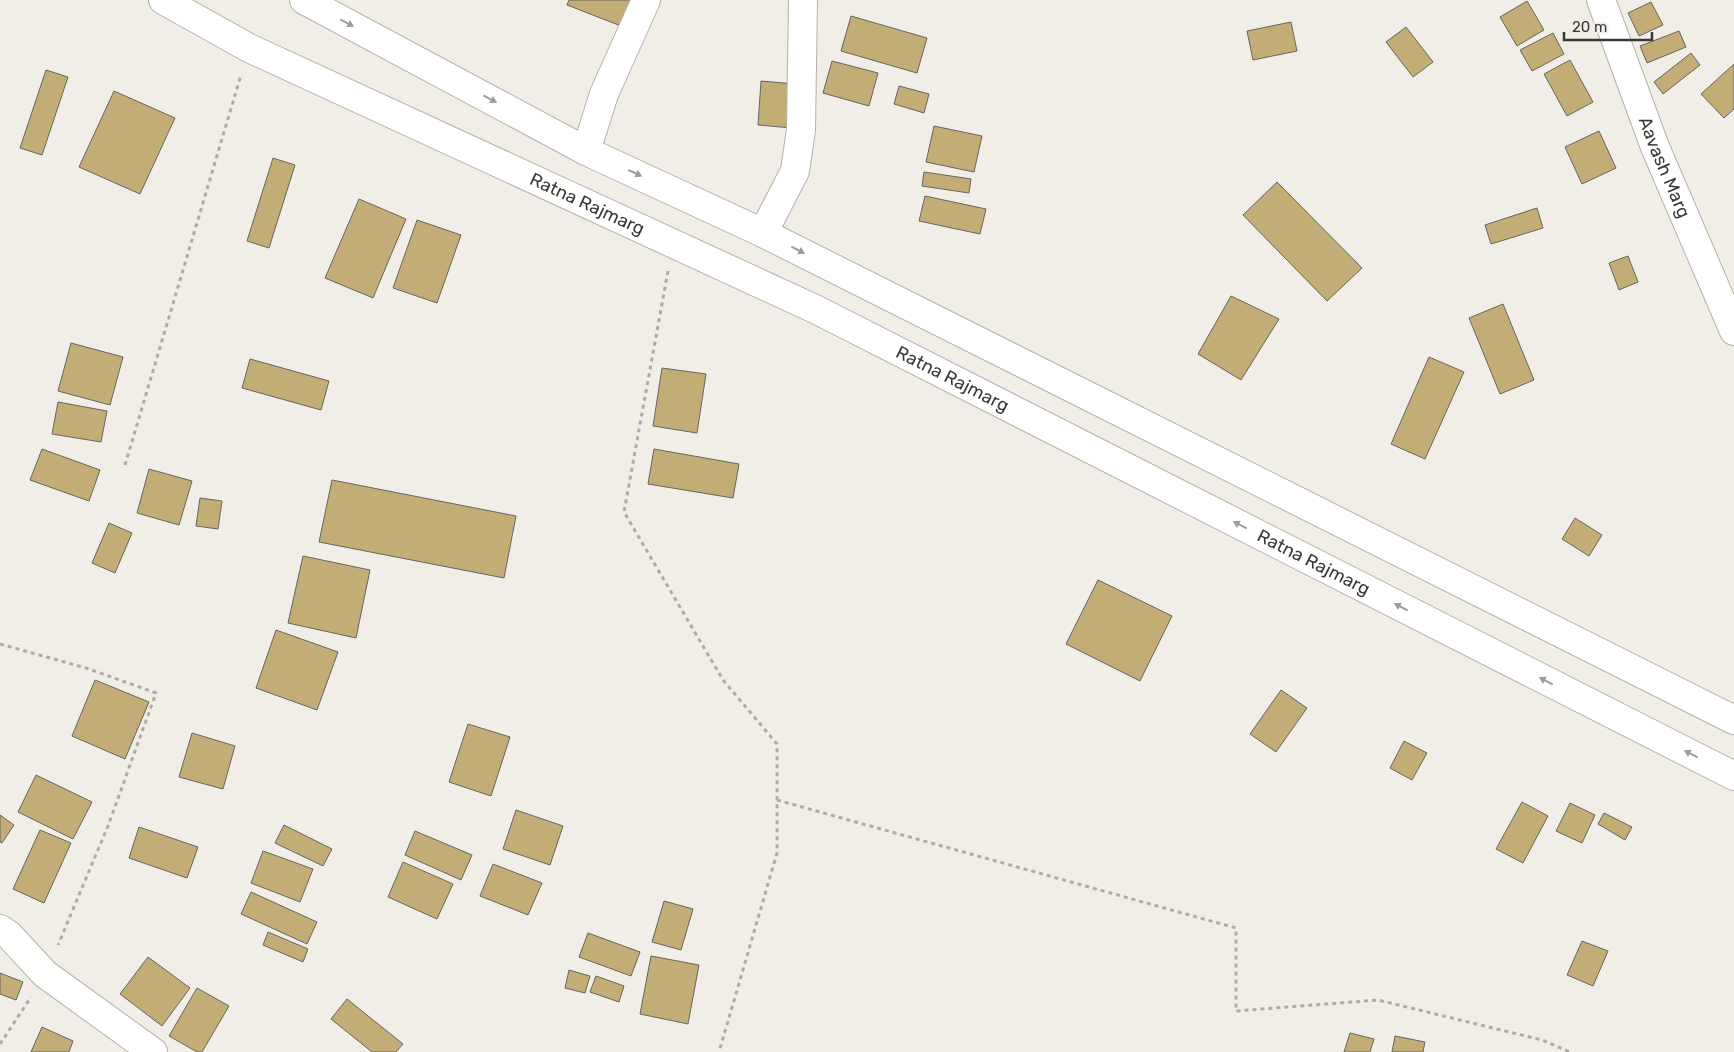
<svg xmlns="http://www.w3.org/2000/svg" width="1734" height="1052" viewBox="0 0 1734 1052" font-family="Rubik,sans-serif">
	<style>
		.building { fill: #c3ad77; stroke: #67655f }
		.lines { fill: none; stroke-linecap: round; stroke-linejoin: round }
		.minor-casing { stroke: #b5b2ab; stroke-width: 30 }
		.major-casing { stroke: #b5b2ab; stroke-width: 30 }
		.path { stroke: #aeaca6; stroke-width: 3; stroke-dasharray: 4 4; stroke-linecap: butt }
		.minor { stroke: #fff; stroke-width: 28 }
		.major { stroke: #fff; stroke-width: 28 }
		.oneway { fill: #9c9c9a }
		.labels { text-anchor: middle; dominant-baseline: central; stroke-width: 4.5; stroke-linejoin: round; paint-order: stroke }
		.street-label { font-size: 18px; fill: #393835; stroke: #f0eee6 }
	</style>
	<rect width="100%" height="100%" fill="#f0eee6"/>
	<g class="building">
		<path d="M569,0h62l-10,26 -54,-21z"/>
		<path d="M1527,1l17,29 -27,16 -17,-29z"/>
		<path d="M1651,2l12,23 -24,11 -11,-23z"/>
		<path d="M851,16l76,22 -10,35 -76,-22z"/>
		<path d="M1291,22l6,29 -44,9 -6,-29z"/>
		<path d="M1406,27l27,35 -20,15 -27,-35z"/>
		<path d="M1679,31l7,16 -39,16 -7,-17z"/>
		<path d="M1553,33l11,21 -32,17 -12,-21z"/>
		<path d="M1691,53l9,12 -37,29 -9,-12z"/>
		<path d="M1570,60l23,42 -26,14 -23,-42z"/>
		<path d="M832,61l46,12 -9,33 -46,-13z"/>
		<path d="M1734,64v45l-10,9 -23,-24z"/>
		<path d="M46,70l22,7 -26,78 -22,-7z"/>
		<path d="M761,81l34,3 -3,44 -34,-3z"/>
		<path d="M899,86l30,8 -5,19 -30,-9z"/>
		<path d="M114,91l61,27 -35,76 -61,-27z"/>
		<path d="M934,126l48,10 -8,36 -48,-10z"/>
		<path d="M1599,131l17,37 -34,16 -17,-37z"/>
		<path d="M273,158l22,7 -26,83 -22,-7z"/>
		<path d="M924,172l47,7 -2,14 -47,-7z"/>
		<path d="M1277,182l85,86 -35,33 -84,-86z"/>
		<path d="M925,196l61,13 -6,25 -61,-13z"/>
		<path d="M359,199l47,20 -33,79 -48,-20z"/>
		<path d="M1537,208l6,20 -52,16 -6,-19z"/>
		<path d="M417,220l44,15 -24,68 -44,-15z"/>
		<path d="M1628,256l10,26 -19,8 -10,-27z"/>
		<path d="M1231,296l48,23 -38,61 -43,-26z"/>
		<path d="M1503,304l31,76 -34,14 -31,-76z"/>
		<path d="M71,343l52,14 -13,48 -52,-14z"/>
		<path d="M1429,357l35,15 -39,87 -34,-15z"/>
		<path d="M250,359l79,22 -8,29 -79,-22z"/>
		<path d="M662,368l44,6 -9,59 -44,-7z"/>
		<path d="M58,402l49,9 -6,31 -49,-8z"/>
		<path d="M42,449l58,21 -11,31 -59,-21z"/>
		<path d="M654,449l85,15 -6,34 -85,-14z"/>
		<path d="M149,469l43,12 -13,44 -42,-12z"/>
		<path d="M332,480l184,36 -12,62 -185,-36z"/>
		<path d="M200,498l22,3 -4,28 -22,-3z"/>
		<path d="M1575,518l27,17 -13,21 -27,-17z"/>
		<path d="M109,523l23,10 -17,40 -23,-10z"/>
		<path d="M303,556l67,14 -14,68 -68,-15z"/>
		<path d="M1098,580l74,36 -32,65 -74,-37z"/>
		<path d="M276,630l62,22 -21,58 -61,-22z"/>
		<path d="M95,680l54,22 -24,57 -53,-23z"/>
		<path d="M1281,690l26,18 -31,44 -26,-18z"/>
		<path d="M468,724l42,13 -19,59 -42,-14z"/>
		<path d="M192,733l43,13 -12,43 -44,-12z"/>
		<path d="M1404,741l23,12 -15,27 -22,-12z"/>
		<path d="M36,775l56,27 -19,37 -55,-27z"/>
		<path d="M1522,802l26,14 -25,47 -27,-14z"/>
		<path d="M1570,803l25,12 -13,28 -26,-12z"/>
		<path d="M516,810l47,16 -13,39 -47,-16z"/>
		<path d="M1604,813l28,14 -7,13 -27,-16z"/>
		<path d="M0,815l14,10 -12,18 -2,-1z"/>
		<path d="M284,825l48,24 -9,17 -48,-23z"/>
		<path d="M139,827l59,20 -11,31 -58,-20z"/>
		<path d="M40,830l31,13 -27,60 -31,-14z"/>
		<path d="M415,831l57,24 -11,25 -56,-25z"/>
		<path d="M263,851l50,18 -13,33 -49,-19z"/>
		<path d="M403,862l50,22 -16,35 -49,-22z"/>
		<path d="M493,864l49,19 -14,32 -48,-19z"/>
		<path d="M251,892l66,30 -10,22 -66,-30z"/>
		<path d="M664,901l29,8 -12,41 -29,-8z"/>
		<path d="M268,932l40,17 -5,13 -40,-17z"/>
		<path d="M588,933l52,19 -9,24 -52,-19z"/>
		<path d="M1582,941l26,10 -15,35 -26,-11z"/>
		<path d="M651,956l48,9 -11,59 -48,-10z"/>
		<path d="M148,957l42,31 -28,38 -42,-32z"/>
		<path d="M569,970l21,6 -5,17 -20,-5z"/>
		<path d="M0,973l23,9 -7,18 -16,-6z"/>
		<path d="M596,976l28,10 -5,16 -29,-10z"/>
		<path d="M197,988l32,18 -27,46h-5l-28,-16z"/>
		<path d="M347,999l56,45 -7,8h-24l-41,-33z"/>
		<path d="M42,1027l31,14 -4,11h-38z"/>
		<path d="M1350,1033l24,6 -4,13h-26z"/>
		<path d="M1395,1036l30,6 -2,10h-31z"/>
	</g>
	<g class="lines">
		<defs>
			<g id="minor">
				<path id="s1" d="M1601,0l54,147 79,184"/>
				<path d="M586,151l18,-57 42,-94"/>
				<path d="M763,233l32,-62 6,-41 2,-130"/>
				<path d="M0,929l9,6 36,39 108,78"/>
			</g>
			<g id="major">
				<path id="s2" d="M163,0l86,48 566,261 919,467"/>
				<path d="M304,0l282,151 177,82 971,487"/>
			</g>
		</defs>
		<use href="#minor" class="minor-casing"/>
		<use href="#major" class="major-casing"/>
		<g class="path">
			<path d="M668,271l-44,241 99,168 54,64v109l-58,199"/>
			<path d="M125,465l116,-390"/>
			<path d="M0,644l86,24 70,25 -48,133 -50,119"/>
			<path d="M777,800l459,128v83l142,-11 164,40 28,12"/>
			<path d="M0,1044l31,-47"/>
		</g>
		<use href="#minor" class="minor"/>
		<use href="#major" class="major"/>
	</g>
	<defs><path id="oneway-solid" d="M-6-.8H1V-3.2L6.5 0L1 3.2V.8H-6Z" transform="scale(1.25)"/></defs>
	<g class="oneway">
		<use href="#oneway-solid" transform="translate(347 23) rotate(28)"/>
		<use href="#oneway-solid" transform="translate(490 99) rotate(28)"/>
		<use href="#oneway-solid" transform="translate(635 173) rotate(25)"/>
		<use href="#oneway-solid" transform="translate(798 250) rotate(27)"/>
		<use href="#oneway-solid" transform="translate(1240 525) rotate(-153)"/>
		<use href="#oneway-solid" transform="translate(1401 607) rotate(-153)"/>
		<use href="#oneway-solid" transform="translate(1546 681) rotate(-153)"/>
		<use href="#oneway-solid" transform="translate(1691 754) rotate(-153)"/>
	</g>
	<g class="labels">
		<g class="street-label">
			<text stroke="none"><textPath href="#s1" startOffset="179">Aavash Marg</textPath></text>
			<text stroke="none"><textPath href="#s2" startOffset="471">Ratna Rajmarg</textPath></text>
			<text stroke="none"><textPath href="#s2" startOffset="876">Ratna Rajmarg</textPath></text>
			<text stroke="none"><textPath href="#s2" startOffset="1281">Ratna Rajmarg</textPath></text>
		</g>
	</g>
	<path d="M1564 32v8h88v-8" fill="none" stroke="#393835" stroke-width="2.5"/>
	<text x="1572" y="32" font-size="15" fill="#393835" stroke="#f0eee6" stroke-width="4" paint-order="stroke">20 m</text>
</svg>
